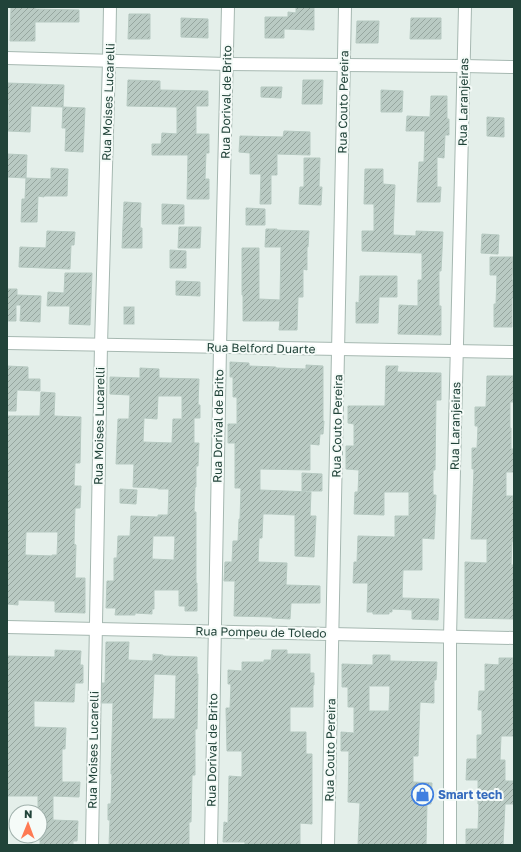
<svg xmlns="http://www.w3.org/2000/svg" width="521" height="852" viewBox="0 0 521 852" font-family="'Golos Text',sans-serif">
	<style>
		.building { fill: url(#building-hatch); stroke: #b6c9c1; fill-rule: evenodd }
		.lines { fill: none; stroke-linecap: round; stroke-linejoin: round }
		.minor-casing { stroke: #a6b8b1; stroke-width: 14 }
		.minor { stroke: #fff; stroke-width: 12 }
		.labels { text-anchor: middle; dominant-baseline: central; stroke-width: 4; stroke-linejoin: round; paint-order: stroke }
		.street-label { font-size: 12px; fill: #214339; stroke: #f5fbf8 }
		.shop-label { font-size: 12px; font-weight: bold; fill: #366cbe; stroke: #f5fbf8; text-anchor: start }
	</style>
	<defs>
		<pattern id="building-hatch" width="6" height="6" patternUnits="userSpaceOnUse"><rect width="6" height="6" fill="#b9cac3"/><path d="M-1 1l2-2M0 6l6-6M5 7l2-2" fill="none" stroke="#96a69f"/></pattern>
	</defs>
	<rect width="100%" height="100%" fill="#e4efea"/>
	<g class="building">
		<path d="M11,7h24v2l44,1v12h-44v19h-25z"/>
		<path d="M296,7h18v23l-30,-1v9h-19v-21h23v-5l8,1z"/>
		<path d="M129,14h21v25h-22z"/>
		<path d="M181,18l27,1v19l-27,-1z"/>
		<path d="M411,18h30v21h-31z"/>
		<path d="M357,21h22l-1,22h-22z"/>
		<path d="M128,80l32,1v9l48,1v15h-12v28h13v19h-3l-1,26h4v20h-22l1,-44h-36v-11h9l1,-11 15,1v-27l-50,-1z"/>
		<path d="M303,80h20l-1,24h-20z"/>
		<path d="M7,83l57,2 -1,22 -32,-1 -1,26 -22,-1 1,-27h-2z"/>
		<path d="M261,87h21l-1,11 -20,-1z"/>
		<path d="M381,90l22,1 -1,21h-21z"/>
		<path d="M431,96h16v23h2v16h-4l-1,23 -7,-1v30h4l-1,15h-23l2,-40h5l1,-31h-19l1,-15 23,1z"/>
		<path d="M63,107l22,1 -2,44 -18,-1 1,-23h-4z"/>
		<path d="M487,117l17,1v19l-17,-1z"/>
		<path d="M284,131l26,1v23l-33,-1v21h-6v29h-11l1,-30h-11v-21l-11,-1 1,-16 43,1z"/>
		<path d="M7,154l20,1 -1,23 -19,-1z"/>
		<path d="M304,158h16l-1,29h3l-1,18 -22,-1 1,-17h4z"/>
		<path d="M51,168l17,1 -1,27h-23v1l-6,-1 -1,26h-16l1,-23h3l1,-21 25,1z"/>
		<path d="M365,169h18v15l12,1 -2,50 23,1v-5l27,1 -2,39h-2v35h2v29l-43,-1 1,-29 19,1v-26h4v-27l-60,-2v-20h12v-27h-10z"/>
		<path d="M124,202l17,1 -1,25h2v20h-20z"/>
		<path d="M162,204l22,1v19h-22z"/>
		<path d="M246,208l19,1v16h-19z"/>
		<path d="M179,227h22l-1,21h-22z"/>
		<path d="M266,229h11v1l32,1 -1,16h-1v23l-4,-1v28h-5l-1,33h-18l1,-9h-37v-26h-1v-47h17v51l21,1 1,-53h-16z"/>
		<path d="M47,231l28,1 -1,13h-3l-1,24 -51,-2 1,-20 26,1z"/>
		<path d="M482,234l17,1 -1,19 -17,-1z"/>
		<path d="M170,250l16,1v17h-16z"/>
		<path d="M490,257h23l-1,23h2v18h-2v29h-18v-23h2l1,-29h-7z"/>
		<path d="M65,273h27l-2,52 -21,-1 1,-18h-23l1,-14 16,1z"/>
		<path d="M360,276h37v21h-18l-1,26h-22v-21l3,1z"/>
		<path d="M176,281l24,1v14l-24,-1z"/>
		<path d="M7,289h10v6l24,1 -1,26 -20,-1 1,-16h-5v16h-9z"/>
		<rect x="124" y="307" width="10" height="17"/>
		<path d="M230,362l19,1v3l27,1v1l30,1v-4l17,1v55h1l-1,13h-3l-1,11 -9,-1v26l-50,-1v21l51,2 -1,24h6l-2,41 -19,-1v-41l-23,-1h-9l-1,24h-3l-1,24 29,1 -1,22 34,1v17h-29l-1,16 -18,-1v-1l-38,-1 1,-35h-11l1,-19h7l1,-21h5l1,-22h1l1,-31h-6v-45h-7v-19h9v-27h-4v-20h-3z"/>
		<path d="M7,366l21,1v12h12v12l-23,-1 -1,21h-9z"/>
		<path d="M386,366h12l-1,6 44,1v27h-5l-1,70h-2v25h3l-2,44 -12,-1v32h-19l-1,28 37,1 -1,21 -26,-1v-9l-20,-1v3h-3v2h-16v-2h-6l1,-29h-15l1,-21h3l1,-26 37,1v-21h14v-24h-25v23l-30,-1 1,-22h3l1,-22 -13,-1v-23h8v-22l-6,-1v-17h37z"/>
		<path d="M140,368l19,1v9l40,1 -1,26h2v13h-6v25h5l-1,23h-2v21h-1l-1,25h2v71h1v28h-12v-5h-6v-16h-25v19h-2v5l-17,-1v2h-20l1,-7h-10l1,-27h7v-23h3l1,-22h12l1,-20 27,1v-2h10l1,-26h-11v-1l-25,-1 1,-23h-18l2,-45h11l1,-24 -20,-1v-17l30,1zM158,396h24v23h-9l-1,24 -29,-1 1,-24 13,1zM153,536h22l-1,24 -22,-1z"/>
		<path d="M487,376h27l-1,26h-3v26h1v21h3v23h-8v24h8v46l-2,-1 -1,24h3v54l-49,-1v-56l22,1v-24h-16l2,-44 1,-26h-2v-21h5l1,-22h-3v-19h11z"/>
		<path d="M41,392l14,1 -1,23 27,1 -1,46h-5l-1,23h7l-1,22h-5l-1,36 2,1 -1,33h10v35l-30,-1v-11l-37,-1v5l-11,-1v-188h33zM26,532h32l-1,23h-5v1l-27,-1z"/>
		<path d="M302,473l20,1v17h-20z"/>
		<path d="M120,489l17,1 -1,14 -16,-1z"/>
		<path d="M106,642h23l-1,18 25,1v-7l10,1v1l34,1v17h1l-1,55h-2v46h-3l-1,47h-2v23h-80l1,-25h-2v-16h3l1,-30h-1l2,-71h-11v-20h3zM154,674l22,1 -1,44h-23z"/>
		<path d="M55,650l26,1 -1,14h3v18h-8l-1,19 -40,-1v26l32,1 -1,21h-3v33h18l-1,15 -26,-1v24l25,1 -1,20h-4v4h-33v-33h-2v-16h-31v-140l48,1z"/>
		<path d="M272,650h15v4h23v19h4v12h-1v22h-23v25h16v22h6v70l-12,-1v22h-55v-3h-22l1,-20 4,1 1,-47 13,1v-26h-15l-1,-43h4l1,-24h-3v-14l14,1v-9h22v-2h7z"/>
		<path d="M373,655h17v6l47,1 -1,18h-2v23l-14,-1 -2,54h-5v26l19,1 -1,21h-4l-1,41h-68l2,-42 -12,-1 1,-51h-8v-19l13,1v-26h-6v-20h-6v-23l31,1zM369,686h21l-1,25h-20z"/>
		<path d="M499,658h15v78h-13l-1,24h5v21h9v23h-9l-2,41h-37v-16h12l1,-25h-1v-24h-12l1,-21h10v-24h5v-25h-4l1,-19h6v-27l14,1z"/>
	</g>
	<g class="lines">
		<defs>
			<g id="minor">
				<path d="M7,58l220,6 237,2 50,1"/>
				<path d="M7,343l507,9"/>
				<path d="M7,627l507,11"/>
				<path d="M92,845l9,-500 8,-284 1,-54"/>
				<path d="M211,845l9,-498 8,-340"/>
				<path d="M328,845l17,-838"/>
				<path d="M450,845v-208l15,-630"/>
			</g>
		</defs>
		<use href="#minor" class="minor-casing"/>
		<use href="#minor" class="minor"/>
	</g>
	<defs>
		<symbol id="shop-ring" viewBox="-11 -11 22 22"><circle r="9.5" fill="#f5fbf8" stroke="#3f7fe0" stroke-width="1.5"/><path d="M-5-2.5h2.3a2.7 3.5 0 0 1 5.4 0H5L5.5 6h-11ZM-1.5-2.5h3a1.5 2.3 0 0 0-3 0Z" fill="#3f7fe0"/></symbol>
	</defs>
	<g fill-rule="evenodd">
		<use href="#shop-ring" x="410" y="782" width="25" height="25"/>
	</g>
	<g class="labels">
		<g class="street-label">
			<text transform="translate(108 102) rotate(-88)">Rua Moises Lucarelli</text>
			<text transform="translate(226 102) rotate(-89)">Rua Dorival de Brito</text>
			<text transform="translate(343 102) rotate(-89)">Rua Couto Pereira</text>
			<text transform="translate(463 102) rotate(-89)">Rua Laranjeiras</text>
			<text transform="translate(261 348) rotate(1)">Rua Belford Duarte</text>
			<text transform="translate(99 426) rotate(-89)">Rua Moises Lucarelli</text>
			<text transform="translate(218 426) rotate(-89)">Rua Dorival de Brito</text>
			<text transform="translate(337 426) rotate(-89)">Rua Couto Pereira</text>
			<text transform="translate(455 426) rotate(-89)">Rua Laranjeiras</text>
			<text transform="translate(261 632) rotate(1)">Rua Pompeu de Toledo</text>
			<text transform="translate(93 750) rotate(-89)">Rua Moises Lucarelli</text>
			<text transform="translate(212 750) rotate(-89)">Rua Dorival de Brito</text>
			<text transform="translate(330 750) rotate(-89)">Rua Couto Pereira</text>
		</g>
		<g class="shop-label">
			<text x="438" y="794">Smart tech</text>
		</g>
	</g>
	<rect width="521" height="852" fill="none" stroke="#214339" stroke-width="16"/>
	<g transform="translate(28 824) rotate(1)"><circle r="19" fill="#f5fbf8" stroke="#a0b1ac"/>
	<path d="M0-3L7 15L0 10L-7 15Z" fill="#fe7a53"/>
	<text y="-6" font-size="11" font-weight="bold" text-anchor="middle" fill="#214339">N</text>
	</g>
</svg>
